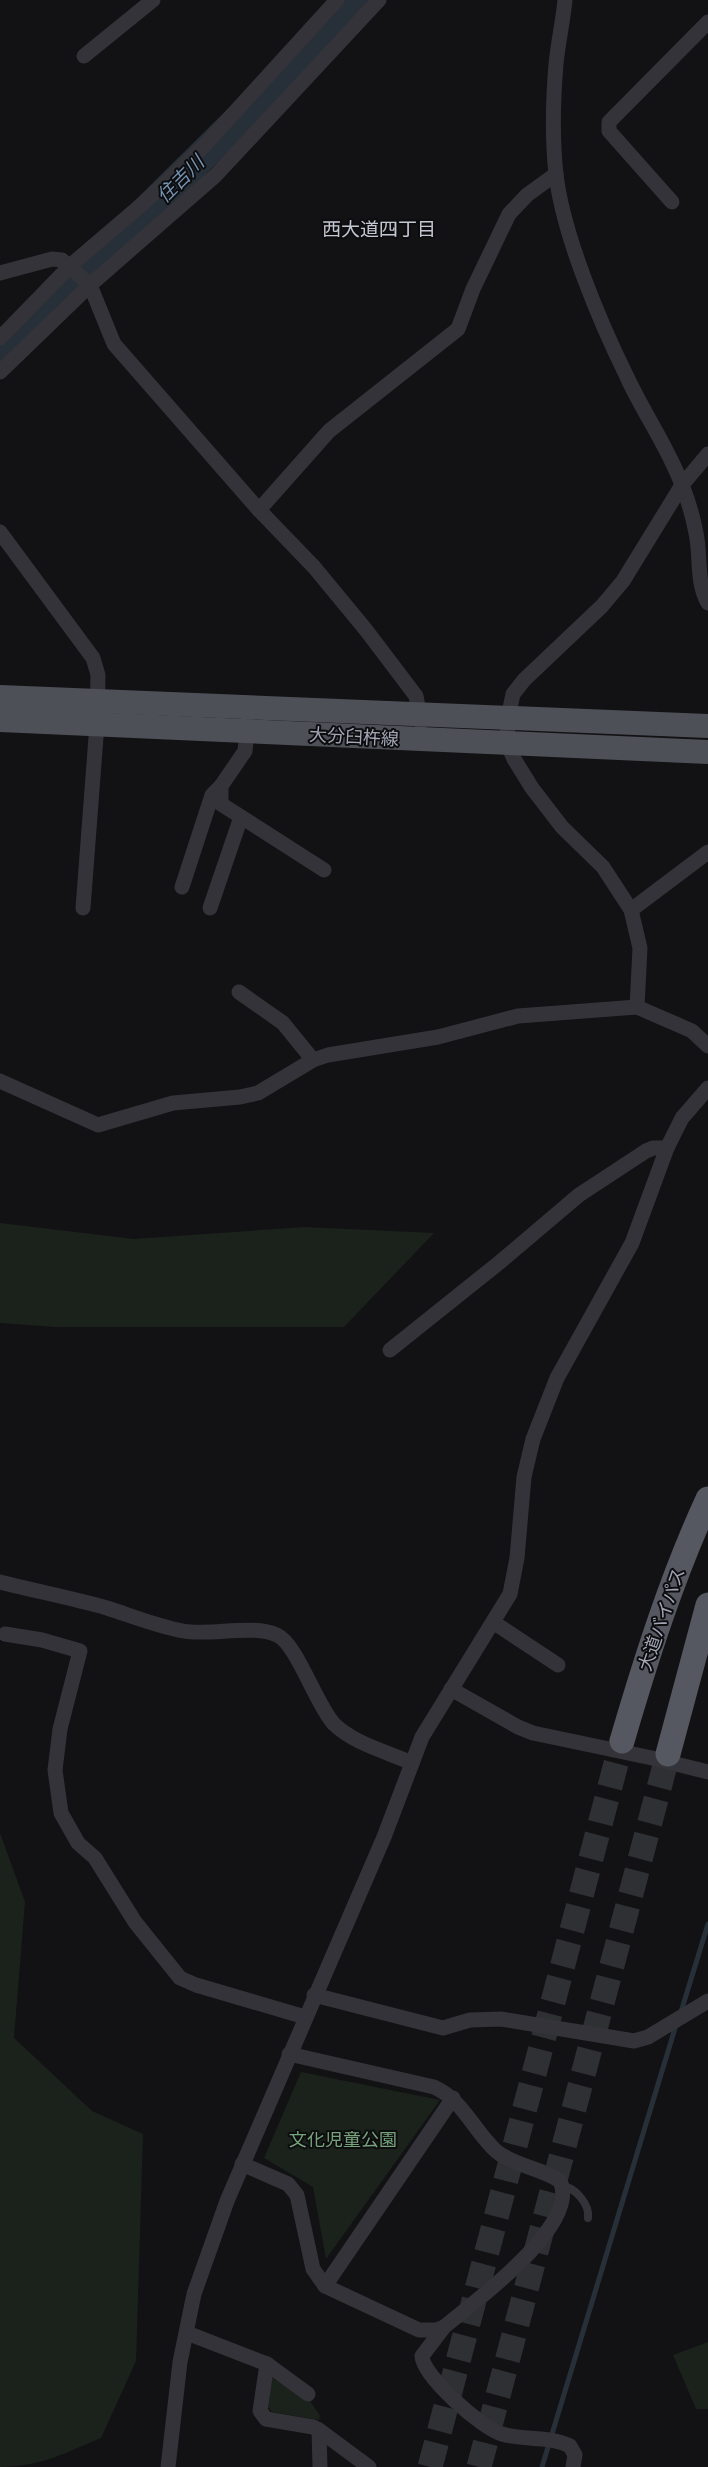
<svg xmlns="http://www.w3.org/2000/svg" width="708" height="2467" viewBox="0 0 708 2467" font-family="'Open Sans','Noto Sans JP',sans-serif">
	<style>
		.green { fill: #1a221b }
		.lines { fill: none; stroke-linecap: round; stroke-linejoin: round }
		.stream { stroke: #273038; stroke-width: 5 }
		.river { stroke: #273038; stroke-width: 31 }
		.trunk-tunnel { stroke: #2f3034; stroke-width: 25; stroke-dasharray: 25 12; stroke-linecap: butt }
		.service { stroke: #333339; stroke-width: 8 }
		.minor { stroke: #333339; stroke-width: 15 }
		.primary { stroke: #4e5058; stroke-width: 24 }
		.trunk { stroke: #565861; stroke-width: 25 }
		.labels { text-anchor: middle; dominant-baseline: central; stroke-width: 4; stroke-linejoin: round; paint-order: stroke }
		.street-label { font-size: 18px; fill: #a2a7b6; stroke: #0d0d0f }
		.park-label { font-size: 18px; fill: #77a37b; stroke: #0d0d0f }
		.water-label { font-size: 19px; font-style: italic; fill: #7595b4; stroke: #0d0d0f }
		.neighbourhood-label { font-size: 19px; fill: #c3c7d1; stroke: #0d0d0f }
	</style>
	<rect width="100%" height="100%" fill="#121214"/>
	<g class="green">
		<path d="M0,1223l134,16 170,-12 130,6 -90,94h-289l-55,-4z"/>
		<path d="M0,1833l25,69 -11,136 78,73 51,23 -7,227 -35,77c-36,15 -61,29 -101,29z"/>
		<path d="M301,2072l139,28 -114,159 -13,-72 -49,-29z"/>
		<path d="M708,2342v67h-12l-23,-54z"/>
		<path d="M272,2378l36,20 12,18 -1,4 -47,-8 -4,-5z"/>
	</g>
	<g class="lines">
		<g class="stream">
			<path d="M680,2015l28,-91"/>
			<path d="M542,2467l134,-442"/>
		</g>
		<path class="river" d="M0,359l39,-42 321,-317"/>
		<g class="trunk-tunnel">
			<path d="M430,2467l192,-726"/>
			<path d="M479,2467l189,-713"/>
		</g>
		<path class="service" d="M563,2186c13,2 27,19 25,32"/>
		<g class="minor">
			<path d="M565,0c-2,21 -7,43 -9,64 -3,36 -4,74 0,110 7,61 44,148 71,203 17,37 41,70 55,108 6,15 11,32 14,48 5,22 0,50 12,70"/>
			<path d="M84,56l69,-56"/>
			<path d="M672,202l-63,-71v-9l99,-100"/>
			<path d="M0,273l52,-14 10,1 28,25 24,59 145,166 55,57 52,63 50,66 5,26"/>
			<path d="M0,338l71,-73 75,-64 58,-55 133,-146"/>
			<path d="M0,372l90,-87 126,-110 163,-175"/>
			<path d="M259,510l70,-79 129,-102 15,-40 36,-75 18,-19 29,-21"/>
			<path d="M0,532l93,126 5,17 -1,49 -14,184"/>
			<path d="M248,723l-3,28 -24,35v18l103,66"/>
			<path d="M182,887l30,-92 9,-9"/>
			<path d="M210,908l31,-91"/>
			<path d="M631,910l77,-58"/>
			<path d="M239,992l44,31 30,37"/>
			<path d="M637,1007l3,-59 -9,-38 -28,-43 -41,-40 -30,-39 -18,-29 -7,-16 1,-25 5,-24 11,-14 78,-74 21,-25 59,-96 26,-31"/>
			<path d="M0,1081l98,44 75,-22 67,-6 18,-4 55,-33 15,-5 110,-18 80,-21 119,-9 55,24 16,15"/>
			<path d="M390,1350l110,-88 79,-67 67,-44 7,-3h14"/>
			<path d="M0,1582c35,9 72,16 107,26 25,8 49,18 76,23 28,5 69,-7 94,4 20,9 39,70 57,89 19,19 53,28 78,39"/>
			<path d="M493,1622l65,43"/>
			<path d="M5,1634l37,6 38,11 -20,78 -5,41 6,43 17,30 17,15 40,64 45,56 16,7 109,32"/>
			<path d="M451,1689l67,38 15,6 119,25 56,14"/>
			<path d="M314,1995l129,33 27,-8 31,-1 133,22 14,-4 60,-36"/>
			<path d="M242,2164l46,20 9,11 16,74 12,17 94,44h17l8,-3c30,-25 137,-102 116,-146 -19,-13 -46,-15 -64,-30 -23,-21 -33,-51 -62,-64l-145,-33"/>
			<path d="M325,2286l128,-188"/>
			<path d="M444,2327l-22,29c1,21 61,73 80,78 23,7 46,1 68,12l5,9 -2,12"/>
			<path d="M187,2333l80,31 -7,47 6,8 47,8 6,3 1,37"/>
			<path d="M267,2364l41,30"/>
			<path d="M319,2430l50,37"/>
			<path d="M168,2467l12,-105 14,-68 33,-93 157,-364 38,-100 88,-143 7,-36 7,-81 9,-38 24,-61 75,-135 35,-95 15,-30 26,-30"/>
		</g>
		<g class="primary">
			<path d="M0,697l708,29"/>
			<path d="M0,720l708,32"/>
		</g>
		<g class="trunk">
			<path d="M622,1741c24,-82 50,-164 86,-242"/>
			<path d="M668,1754l40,-149"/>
		</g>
	</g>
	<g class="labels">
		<g class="street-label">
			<text transform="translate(354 736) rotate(3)">大分臼杵線</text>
			<text transform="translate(661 1619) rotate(-71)">大道バイパス</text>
		</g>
		<g class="park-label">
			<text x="343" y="2139">文化児童公園</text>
		</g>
		<g class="water-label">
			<text transform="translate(180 179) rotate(-45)">住吉川</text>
		</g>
		<g class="neighbourhood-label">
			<text x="379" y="229">西大道四丁目</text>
		</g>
	</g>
</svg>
